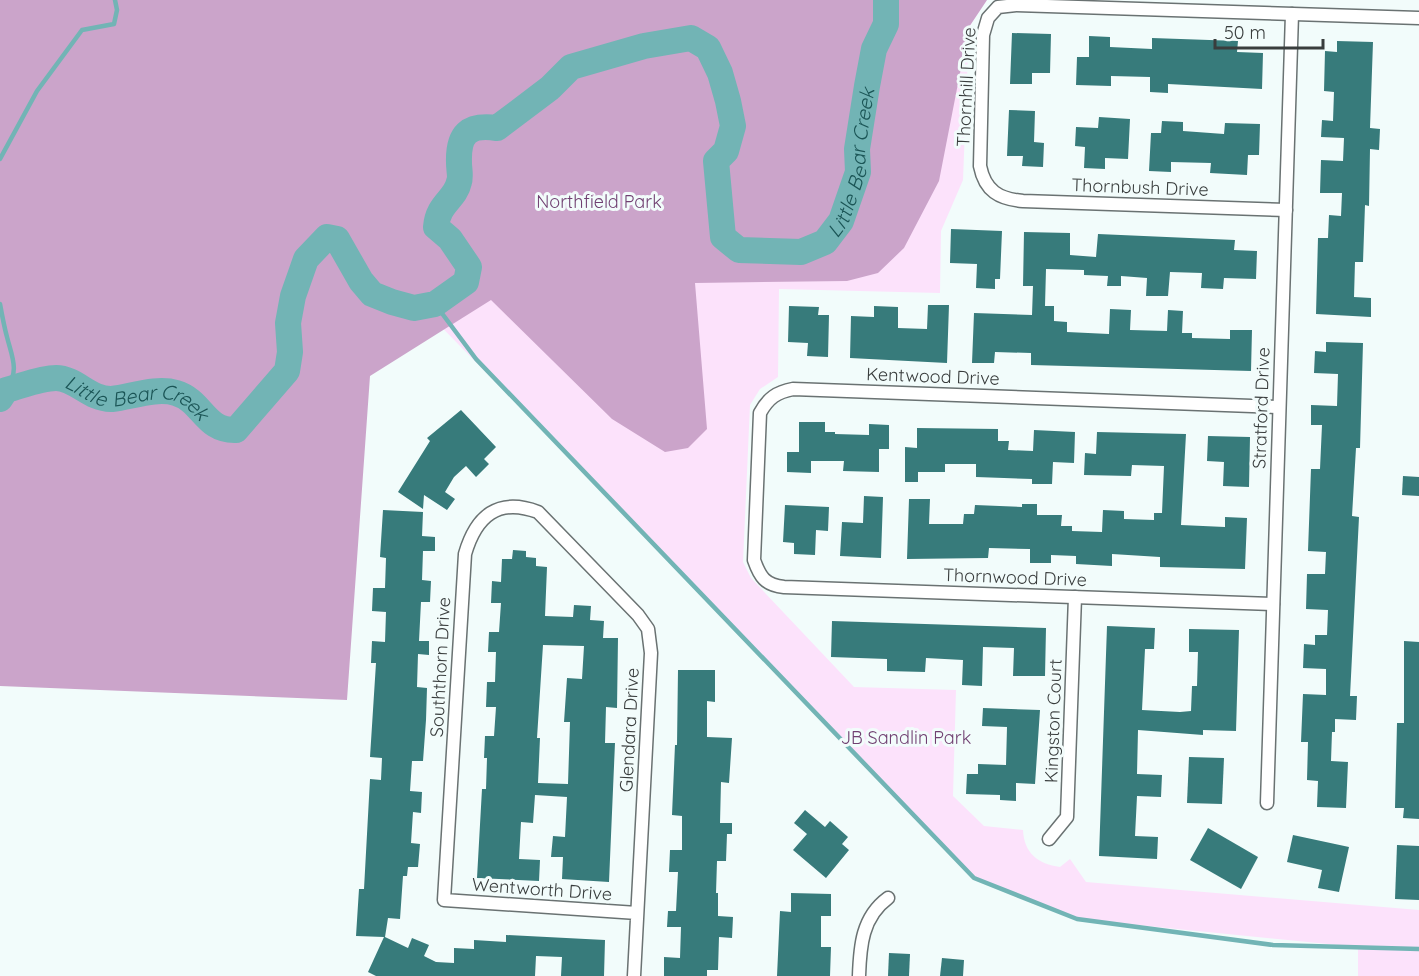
<svg xmlns="http://www.w3.org/2000/svg" width="1419" height="976" viewBox="0 0 1419 976" font-family="Quicksand,sans-serif">
	<style>
		.green { fill: #fce2fb }
		.forest { fill: #cba4ca }
		.lines { fill: none; stroke-linecap: round; stroke-linejoin: round }
		.stream { stroke: #72b4b5; stroke-width: 4.5 }
		.river { stroke: #72b4b5; stroke-width: 26 }
		.building { fill: #377b7b; fill-rule: evenodd }
		.street-casing { stroke: #6a7272; stroke-width: 15 }
		.street { stroke: #fff; stroke-width: 12 }
		.labels { text-anchor: middle; dominant-baseline: central; stroke-width: 6; stroke-linejoin: round; paint-order: stroke }
		.street-label { font-size: 18px; fill: #393d3d; stroke: #f2fcfb }
		.park-label { font-size: 18px; fill: #703f71; stroke: #f2fcfb }
		.water-label { font-size: 20px; font-style: italic; fill: #1b5556; stroke: #f2fcfb }
	</style>
	<rect width="100%" height="100%" fill="#f2fcfb"/>
	<path class="green" d="M987,0l-18,27 -6,153 -22,51 -1,62 -161,-4 -1,88 -18,12 -10,16 -7,157 8,16 103,109 102,3 -3,106 31,30 39,4c1,23 15,34 37,37l10,-8 16,23 333,28v66h-61v-29l-281,-28 -103,-41 -230,-242 -380,-388z"/>
	<path class="forest" d="M0,0h987l-18,27 -30,154 -35,67 -26,25 -31,8 -152,2 12,146 -19,19 -23,4 -53,-33 -121,-119 -121,76 -23,324 -347,-14z"/>
	<g class="lines">
		<g class="stream">
			<path d="M0,159l37,-68 45,-61 32,-6 3,-14 -2,-10"/>
			<path d="M0,304c2,11 4,22 7,33 5,20 13,34 -1,53"/>
			<path d="M435,304l41,55 498,519 103,41 196,26 146,4"/>
		</g>
		<path class="river" id="s1" d="M0,399l6,-9c16,-4 34,-12 50,-12 20,0 34,22 56,21 19,-2 44,-12 64,-6 27,8 28,38 60,37l51,-59 3,-19 -2,-29 5,-27 13,-37 21,-22 10,2 24,42 11,13 20,8 22,6 21,-4 31,-22 3,-15 -19,-28 -14,-12c2,-24 19,-27 23,-45 2,-5 0,-13 0,-19 -1,-29 9,-39 38,-35l53,-40 21,-21 73,-21 47,-8 17,10 12,25 8,28 5,25 -7,25 -10,10 7,76 16,13 62,2 24,-10 16,-21 17,-49 -1,-23 10,-63 7,-37 12,-25v-24"/>
	</g>
	<g class="building">
		<path d="M1012,33l39,1 -1,39h-18v11h-22z"/>
		<path d="M1089,36l21,1v10l42,2v-11l86,3 -1,11 26,1 -1,36 -94,-5v9l-18,-1v-15l-39,-1v10l-35,-1 1,-28h12z"/>
		<path d="M1337,41l36,1 -3,86 10,1 -1,21 -9,-1 -1,57 -4,-1 -2,57h-8l-1,35 17,1v19l-55,-3 2,-76h10l1,-23 12,1 1,-23h-22l1,-33 22,1 1,-23 -23,-1 1,-17 11,1 1,-29 -10,-1 1,-40 12,1z"/>
		<path d="M1009,110l26,1 -1,31 10,1 -1,24 -21,-1 1,-10h-16z"/>
		<path d="M1099,117l31,2 -2,40 -23,-1v11l-21,-1 1,-21 -10,-1 1,-19 22,1z"/>
		<path d="M1162,121l21,1v9l41,3 1,-11 35,1 -1,31h-11l-1,20 -37,-2 1,-10 -40,-1v10l-22,-1 2,-38h10z"/>
		<path d="M951,229l51,2 -2,48h-5v10l-19,-1 1,-24 -27,-1z"/>
		<path d="M1024,232l46,1v22l26,2 2,-23 137,6 -1,10 23,1 -1,28 -32,-1 -1,11 -22,-1 1,-15 -32,-1 -2,24h-22l1,-18 -26,-2v10h-14l1,-10 -24,-1v-5l-38,-1 -1,37h9v15l13,1v10l42,2 1,-25 21,1 -1,20 37,1 1,-21 15,1 -1,22h10v5l38,1v-9h22l-1,41 -220,-6v-12l-36,-1 -1,11h-22l2,-50 58,2 1,-29h-10z"/>
		<path d="M928,305h21l-2,58 -97,-5 1,-42 23,1v-11l24,1v21l29,1z"/>
		<path d="M789,306l30,1 -1,8h11l-1,42 -21,-1 1,-13 -20,-1z"/>
		<path d="M1326,342l37,1 -3,105h-4l-4,68 7,1 -9,179h7l-1,24 -21,-1v13h-3l-1,29 17,1 -2,46 -29,-1 1,-26 -11,-1 1,-38h-7l2,-48 23,1v-26l-23,-1 1,-24 11,1v-10h12l1,-25 -22,-1 1,-35h18l1,-22 -18,-1 3,-82h9l2,-44h-11v-20l26,1 1,-32 -24,-1 1,-22 11,1z"/>
		<path d="M461,410l35,37 -12,12 5,5 -13,13 -10,-11 -12,11 -9,15 10,7 -8,11 -23,-15 -1,14 -25,-17 32,-51 -3,-3z"/>
		<path d="M799,422h26v10h10v2l34,1v-11l20,1v24h-10v23l-36,-1 1,-10h-33v12l-24,-1v-20h12z"/>
		<path d="M917,428l81,1v12h11l-1,9 25,1 1,-21 41,2 -1,31 -21,-1 -1,22h-20v-5l-56,-2v-13h-31v8h-27v10h-13v-35l12,1z"/>
		<path d="M1097,432l89,2 -5,91 44,2v-10l22,1 -2,51 -85,-2v-10l-48,-3v12l-36,-2v-8l-25,-1v8h-21v-14l-41,-1 -1,10 -81,1 2,-60h21l-1,25h34l1,-10h10l1,-9 47,2v-3h15v11h25l-1,11h11v5l30,1 1,-22 21,1v8l30,1v-7h8l2,-47 -32,-1 -1,11 -47,-1 1,-22 11,1z"/>
		<path d="M1208,436l42,1 -1,50 -26,-1 1,-24 -17,-1z"/>
		<path d="M1403,476l16,1v19l-17,-1z"/>
		<path d="M864,496l19,1 -2,61 -41,-2 2,-34 21,1z"/>
		<path d="M785,505l44,2 -1,24 -12,-1 -1,25 -21,-1v-11l-11,-1z"/>
		<path d="M383,510l40,2 -1,24 13,1v14h-12l-1,29 9,1 -1,21h-9l-2,39h10v14l-11,-1 -1,33 10,1 -1,32 -3,41h-11l-2,30 12,1 -1,21 -8,-1 -2,31 9,1 -2,23h-10l-1,9h-4l-3,43 -12,-1 -3,19 23,11 4,-10 17,7 -5,11 12,6 18,1v-15l20,1v-9l32,2v-7l99,5 -1,36h-43l1,-19 -26,-1 -1,20h-159l-8,-4 16,-35 -28,-1 3,-47h5l6,-110 11,1 1,-22 -12,-1 6,-94h-5l1,-22 13,1 1,-30 -14,-1 1,-23h12l1,-30 -6,-1z"/>
		<path d="M513,550l13,1v6l10,1v8l11,1 -2,49 28,1 1,-12 17,1 -1,14 14,1 -1,17h15l-1,70 -11,-1 -1,36h10l-6,139 -47,-3 1,-22h-12l2,-21 12,1 2,-40 -32,-2 -2,28 -12,-1 -2,37 21,1 -1,21 -62,-3 5,-89h4l1,-31h-3l1,-22h9l2,-29h-10l1,-25h8l1,-30h-8l1,-20h10l2,-29h-10l1,-22 9,1 1,-23h10zM543,645l41,1 -2,33 -15,-1 -3,44h6l-2,62 -30,-1 2,-45h-3z"/>
		<path d="M832,621l214,7 -1,48h-32l1,-28 -31,-1 -1,39 -20,-1 1,-25 -37,-2 -1,14 -38,-1v-12l-56,-2z"/>
		<path d="M1107,626l48,2 -1,21h-9l-3,61 38,2 11,-1 1,-25h5l1,-34h-9v-23l50,1 -3,101 -33,-1v5l-65,-5 -1,44 25,1 -1,22 -24,-1 -2,40 23,1 -1,22 -58,-3z"/>
		<path d="M1404,641l15,1v177l-16,-1 1,-10h-9l2,-85h7z"/>
		<path d="M678,670h37v32l-8,-1v36l25,1 -3,45 -8,-1 -1,41h12v11h-5l-1,27h-9l-1,32h2v23l15,1 -1,21 -13,-1 -1,33h-11v6h-43v-19l16,1 1,-31h-14l1,-16h8l2,-39h-9l1,-22h12v-34l-10,-1 3,-70h2z"/>
		<path d="M983,708l57,2 -5,74 -19,-1v18l-16,-1v-5l-34,-1 1,-20h11v-10l28,1 1,-38 -25,-1z"/>
		<path d="M1189,757l35,1 -2,46 -35,-1z"/>
		<path d="M805,810l20,17 5,-6 18,16 -6,7 7,6 -23,28 -33,-28 14,-16 -13,-11z"/>
		<path d="M1208,828l50,29 -17,32 -51,-29z"/>
		<path d="M1293,835l56,12 -10,45 -21,-4 4,-18 -35,-8z"/>
		<path d="M1397,845l22,1v54l-24,-1z"/>
		<path d="M791,893l40,1v22h-10v31h10l-1,29h-53l3,-65 11,1z"/>
		<path d="M889,953l21,1 -1,22h-21z"/>
		<path d="M942,958l22,2 -1,16h-23z"/>
	</g>
	<g class="lines">
		<defs>
			<g id="street">
				<path d="M1286,210l-263,-9c-24,-2 -38,-10 -43,-35l3,-131 5,-17 10,-11 18,-2 403,13"/>
				<path d="M1273,604l-489,-17c-19,-2 -24,-10 -30,-27l6,-147c8,-15 17,-21 33,-24l486,18"/>
				<path d="M1267,803l25,-789"/>
				<path d="M1049,839l18,-22 8,-220"/>
				<path d="M634,976l17,-323 -3,-24 -10,-14 -100,-103c-40,-15 -62,4 -73,42l-21,346 193,13"/>
				<path d="M859,976c1,-30 3,-59 29,-78"/>
			</g>
		</defs>
		<use href="#street" class="street-casing"/>
		<use href="#street" class="street"/>
	</g>
	<g class="labels">
		<g class="street-label">
			<text transform="translate(966 87) rotate(-87)">Thornhill Drive</text>
			<text transform="translate(1140 187) rotate(2)">Thornbush Drive</text>
			<text transform="translate(933 376) rotate(2)">Kentwood Drive</text>
			<text transform="translate(1261 408) rotate(-88)">Stratford Drive</text>
			<text transform="translate(1015 577) rotate(2)">Thornwood Drive</text>
			<text transform="translate(440 667) rotate(-87)">Souththorn Drive</text>
			<text transform="translate(1053 721) rotate(-88)">Kingston Court</text>
			<text transform="translate(629 730) rotate(-87)">Glendara Drive</text>
			<text transform="translate(542 889) rotate(4)">Wentworth Drive</text>
		</g>
		<g class="park-label">
			<text x="599" y="201">Northfield Park</text>
			<text x="906" y="737">JB Sandlin Park</text>
		</g>
		<g class="water-label">
			<text stroke="none"><textPath href="#s1" startOffset="1498">Little Bear Creek</textPath></text>
			<text stroke="none"><textPath href="#s1" startOffset="150">Little Bear Creek</textPath></text>
		</g>
	</g>
	<path d="M1215 39v9h108v-9" fill="none" stroke="#393d3d" stroke-width="3"/>
	<text x="1224" y="39" font-size="18" fill="#393d3d" stroke="#f2fcfb" stroke-width="4.5" paint-order="stroke">50 m</text>
</svg>
